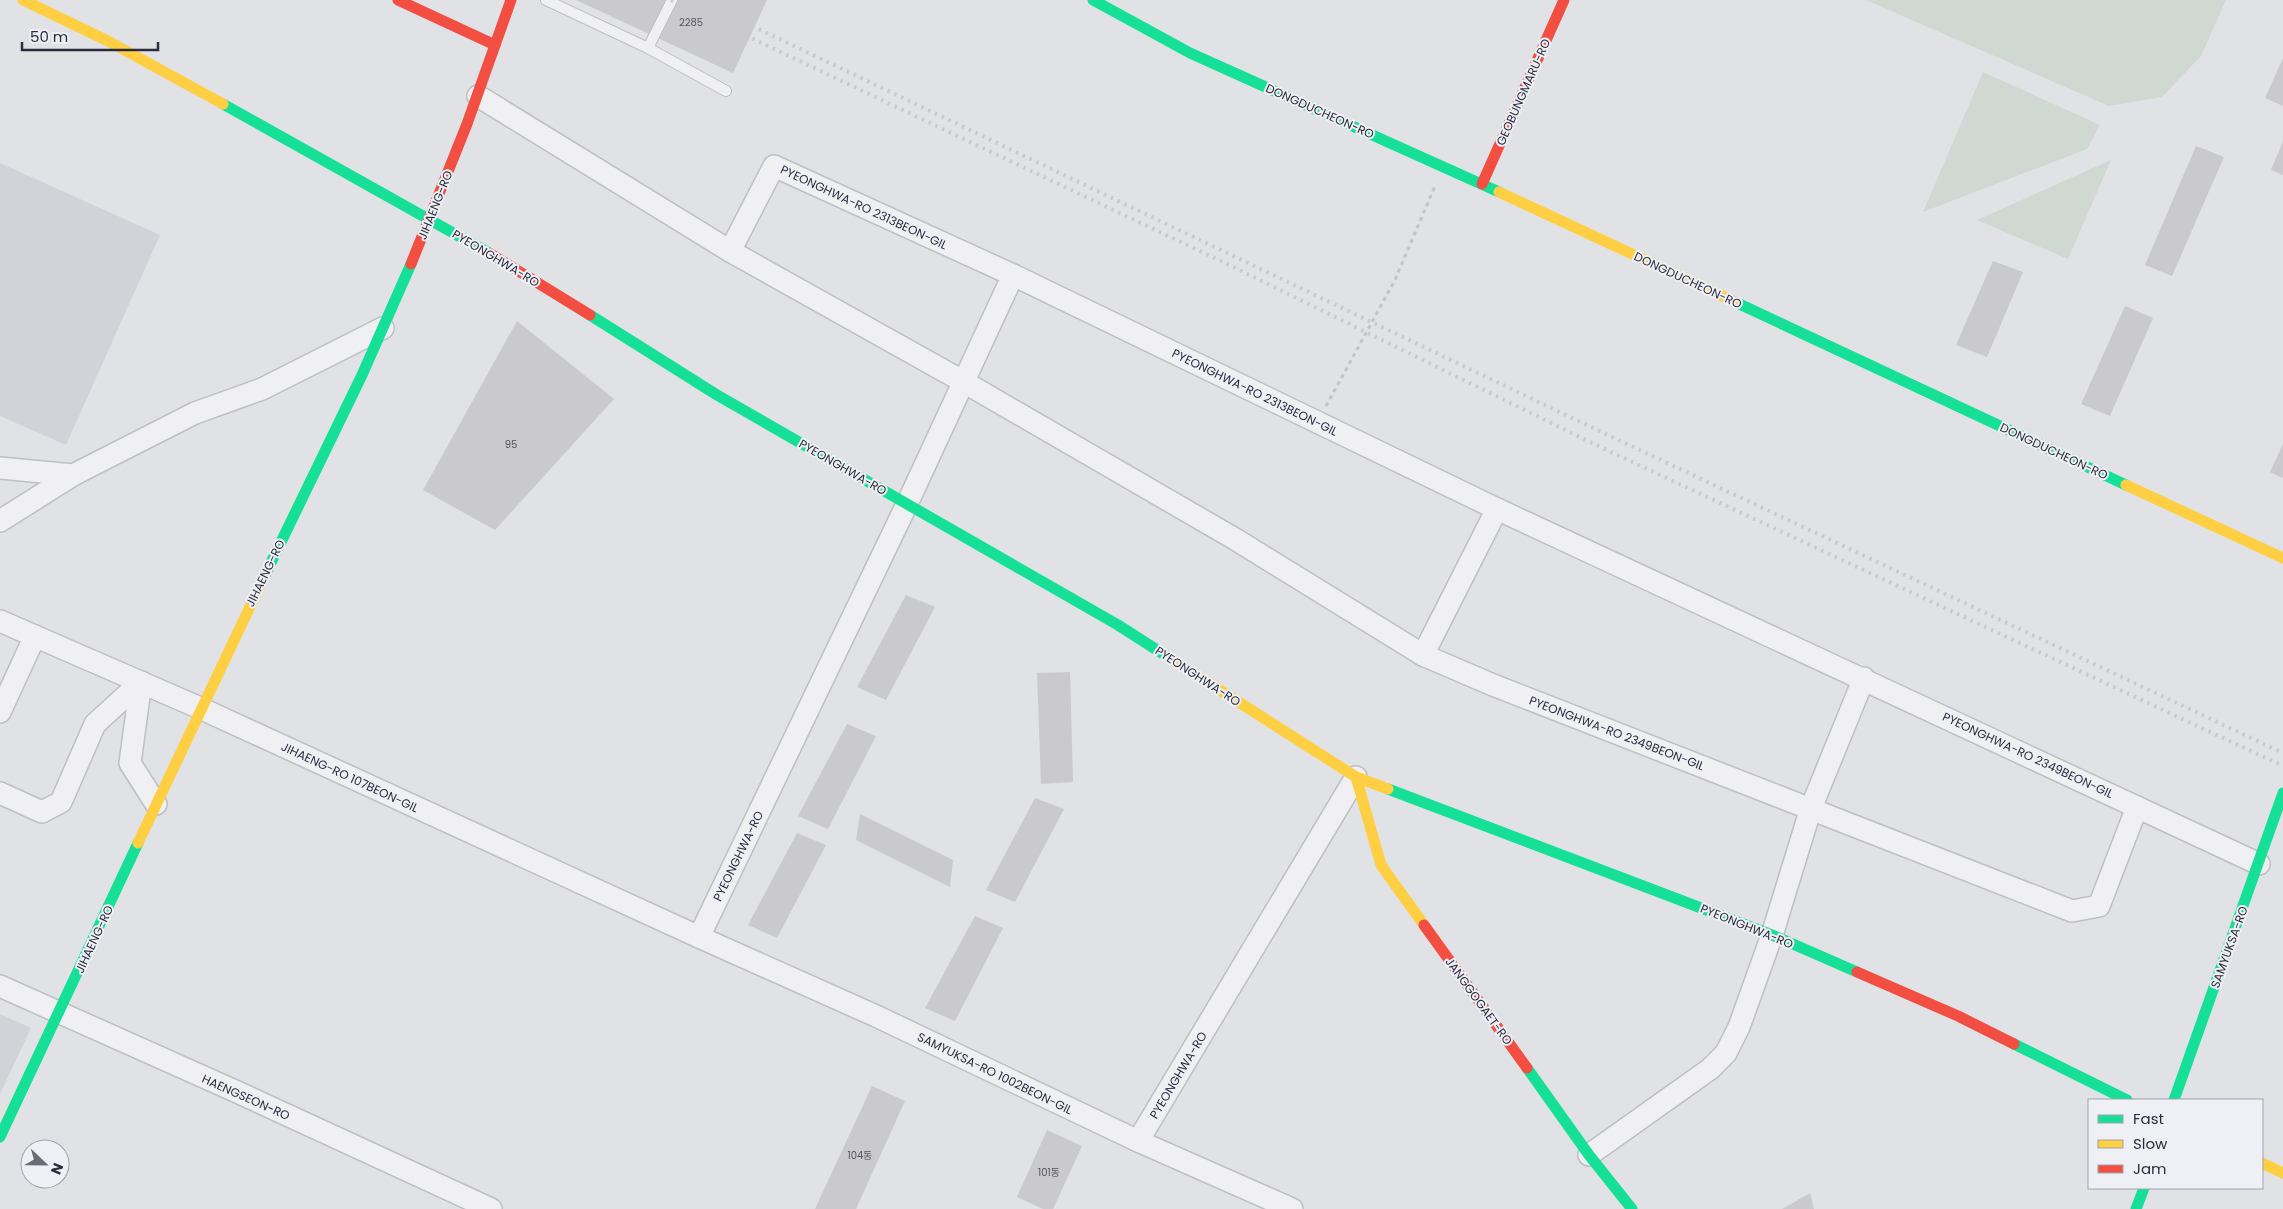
<svg xmlns="http://www.w3.org/2000/svg" width="2283" height="1209" viewBox="0 0 2283 1209" font-family="Poppins,'Noto Sans KR',sans-serif">
	<style>
		.built { fill: #d2d3d9 }
		.green { fill: #d0d8d2 }
		.building { fill: #c9c9ce }
		.lines { fill: none; stroke-linecap: round; stroke-linejoin: round }
		.lane-casing { stroke: #bebfc2; stroke-width: 12 }
		.street-casing { stroke: #bebfc2; stroke-width: 24 }
		.path { stroke: #c3c3c9; stroke-width: 3; stroke-dasharray: 4 4; stroke-linecap: butt }
		.lane { stroke: #f0f0f3; stroke-width: 10 }
		.street { stroke: #f0f0f3; stroke-width: 21 }
		.fast { stroke: #16e098; stroke-width: 11 }
		.slow { stroke: #ffcf43; stroke-width: 11 }
		.jam { stroke: #f24e42; stroke-width: 11 }
		.rail { stroke: #cacacd; stroke-width: 4; stroke-dasharray: 2.5 5; stroke-linecap: butt }
		.labels { text-anchor: middle; dominant-baseline: central; stroke-width: 4; stroke-linejoin: round; paint-order: stroke }
		.number-label { font-size: 10px; fill: #545563 }
		.street-label { font-size: 12px; fill: #2a2c3d; stroke: #eff0f5 }
	</style>
	<rect width="100%" height="100%" fill="#e1e2e6"/>
	<g class="built">
		<path d="M0,163l160,72 -94,210 -66,-29z"/>
		<path d="M0,1014l31,14 -31,66z"/>
	</g>
	<g class="green">
		<path d="M1866,0h360l-25,56 -39,41 -53,9z"/>
		<path d="M1983,72l117,53 -13,24 -164,63z"/>
		<path d="M2111,160l-43,99 -91,-39z"/>
	</g>
	<g class="building">
		<path d="M576,0h191l-34,73z"/>
		<path d="M2283,58v48l-18,-8z"/>
		<path d="M2283,141v34l-12,-5z"/>
		<path d="M2196,146l28,11 -52,119 -27,-11z"/>
		<path d="M1993,261l30,11 -36,85 -31,-12z"/>
		<path d="M2125,306l28,12 -43,98 -29,-12z"/>
		<path d="M517,321l97,78 -119,131 -72,-40z"/>
		<path d="M2283,444v34l-13,-6z"/>
		<path d="M906,595l29,12 -49,93 -29,-13z"/>
		<path d="M1070,672l3,110 -32,2 -4,-111z"/>
		<path d="M847,724l29,12 -48,93 -30,-13z"/>
		<path d="M1035,798l29,11 -49,93 -29,-12z"/>
		<path d="M860,814l93,46 -3,27 -94,-47z"/>
		<path d="M797,833l29,12 -49,93 -29,-13z"/>
		<path d="M975,916l28,12 -48,93 -30,-13z"/>
		<path d="M872,1086l33,15 -49,108h-41z"/>
		<path d="M1047,1130l35,16 -29,63h-10l-26,-12z"/>
		<path d="M1810,1193l4,16h-32z"/>
	</g>
	<g class="lines">
		<defs>
			<g id="lane">
				<path d="M546,0l102,48 78,43"/>
				<path d="M648,48l24,-48"/>
			</g>
			<g id="street">
				<path d="M478,96l252,155 234,131 271,157 188,116 70,30 579,226 27,-5 38,-99"/>
				<path d="M730,251l44,-85 239,109 484,234 762,355"/>
				<path d="M0,468l73,7 122,-62 67,-24 121,-61"/>
				<path d="M0,521l73,-46"/>
				<path d="M0,621l200,87 499,229 177,79 262,125 154,68"/>
				<path d="M1423,655l74,-146"/>
				<path d="M141,682l-11,81 26,41"/>
				<path d="M0,712l35,-76"/>
				<path d="M0,793l42,19 19,-10 34,-78 46,-42"/>
				<path d="M699,937l208,-433 106,-229"/>
				<path d="M0,986l235,105 256,118"/>
				<path d="M1138,1141l218,-364"/>
				<path d="M1589,1155l121,-86 16,-16 13,-26 33,-92 39,-127 53,-130"/>
			</g>
		</defs>
		<use href="#lane" class="lane-casing"/>
		<use href="#street" class="street-casing"/>
		<path class="path" d="M1326,406l69,-126 40,-94"/>
		<use href="#lane" class="lane"/>
		<use href="#street" class="street"/>
		<g class="fast">
			<path d="M1093,0l97,53 309,139"/>
			<path d="M223,104l266,149"/>
			<path d="M1733,301l393,184"/>
			<path d="M590,315l127,80 401,230 50,32"/>
			<path d="M265,575l97,-200 49,-111"/>
			<path d="M1388,789l384,146 85,37"/>
			<path d="M2014,1044l113,56"/>
			<path d="M1527,1068l62,87 43,54"/>
			<path d="M2174,1100l109,-307"/>
			<path d="M0,1137l138,-294"/>
			<path d="M2136,1209l8,-21"/>
		</g>
		<g class="slow">
			<path d="M23,0l85,41 115,63"/>
			<path d="M1499,192l234,109"/>
			<path d="M2126,485l157,73"/>
			<path d="M1168,657l188,120 32,12"/>
			<path d="M1356,777l25,88 43,60"/>
			<path d="M138,843l127,-268"/>
			<path d="M2262,1163l21,10"/>
		</g>
		<g class="jam">
			<path d="M398,0l97,45"/>
			<path d="M1482,184l82,-184"/>
			<path d="M489,253l101,62"/>
			<path d="M411,264l56,-140 44,-124"/>
			<path d="M1424,925l103,143"/>
			<path d="M1857,972l101,44 56,28"/>
		</g>
		<g class="rail">
			<path d="M671,0l552,262 373,183 687,321"/>
			<path d="M698,0l914,437 671,316"/>
		</g>
	</g>
	<g class="labels">
		<g class="number-label">
			<text x="691" y="22">2285</text>
			<text x="511" y="444">95</text>
			<text x="860" y="1155">104동</text>
			<text x="1049" y="1172">101동</text>
		</g>
		<g class="street-label">
			<text transform="translate(1523 92) rotate(-66)">GEOBUNGMARU-RO</text>
			<text transform="translate(1320 111) rotate(24)">DONGDUCHEON-RO</text>
			<text transform="translate(435 205) rotate(-68)">JIHAENG-RO</text>
			<text transform="translate(864 207) rotate(25)">PYEONGHWA-RO 2313BEON-GIL</text>
			<text transform="translate(496 258) rotate(31)">PYEONGHWA-RO</text>
			<text transform="translate(1688 280) rotate(25)">DONGDUCHEON-RO</text>
			<text transform="translate(1255 392) rotate(26)">PYEONGHWA-RO 2313BEON-GIL</text>
			<text transform="translate(2054 451) rotate(25)">DONGDUCHEON-RO</text>
			<text transform="translate(843 467) rotate(30)">PYEONGHWA-RO</text>
			<text transform="translate(265 573) rotate(-64)">JIHAENG-RO</text>
			<text transform="translate(1198 676) rotate(33)">PYEONGHWA-RO</text>
			<text transform="translate(1617 733) rotate(21)">PYEONGHWA-RO 2349BEON-GIL</text>
			<text transform="translate(2028 755) rotate(25)">PYEONGHWA-RO 2349BEON-GIL</text>
			<text transform="translate(350 777) rotate(25)">JIHAENG-RO 107BEON-GIL</text>
			<text transform="translate(738 856) rotate(-64)">PYEONGHWA-RO</text>
			<text transform="translate(1747 926) rotate(22)">PYEONGHWA-RO</text>
			<text transform="translate(94 939) rotate(-65)">JIHAENG-RO</text>
			<text transform="translate(2229 947) rotate(-70)">SAMYUKSA-RO</text>
			<text transform="translate(1479 1001) rotate(54)">JANGGOGAET-RO</text>
			<text transform="translate(995 1073) rotate(26)">SAMYUKSA-RO 1002BEON-GIL</text>
			<text transform="translate(1178 1075) rotate(-59)">PYEONGHWA-RO</text>
			<text transform="translate(246 1097) rotate(24)">HAENGSEON-RO</text>
		</g>
	</g>
	<rect x="2088" y="1099" width="175" height="90" fill="#eff0f5" stroke="#a0a2ab"/>
	<rect x="2098" y="1115" width="25" height="8" fill="#16e098" stroke="#a0a2ab"/>
	<text x="2133" y="1124" font-size="15" fill="#2a2c3d">Fast</text>
	<rect x="2098" y="1140" width="25" height="8" fill="#ffcf43" stroke="#a0a2ab"/>
	<text x="2133" y="1149" font-size="15" fill="#2a2c3d">Slow</text>
	<rect x="2098" y="1165" width="25" height="8" fill="#f24e42" stroke="#a0a2ab"/>
	<text x="2133" y="1174" font-size="15" fill="#2a2c3d">Jam</text>
	<g transform="translate(45 1164) rotate(112)"><circle r="24" fill="#eff0f5" stroke="#a0a2ab"/>
	<path d="M0-4L9 19L0 12L-9 19Z" fill="#6a6c78"/>
	<text y="-8" font-size="14" font-weight="bold" text-anchor="middle" fill="#2a2c3d">N</text>
	</g>
	<path d="M22 42v8h136v-8" fill="none" stroke="#2a2c3d" stroke-width="2.5"/>
	<text x="30" y="42" font-size="15" fill="#2a2c3d" stroke="#eff0f5" stroke-width="4" paint-order="stroke">50 m</text>
</svg>
